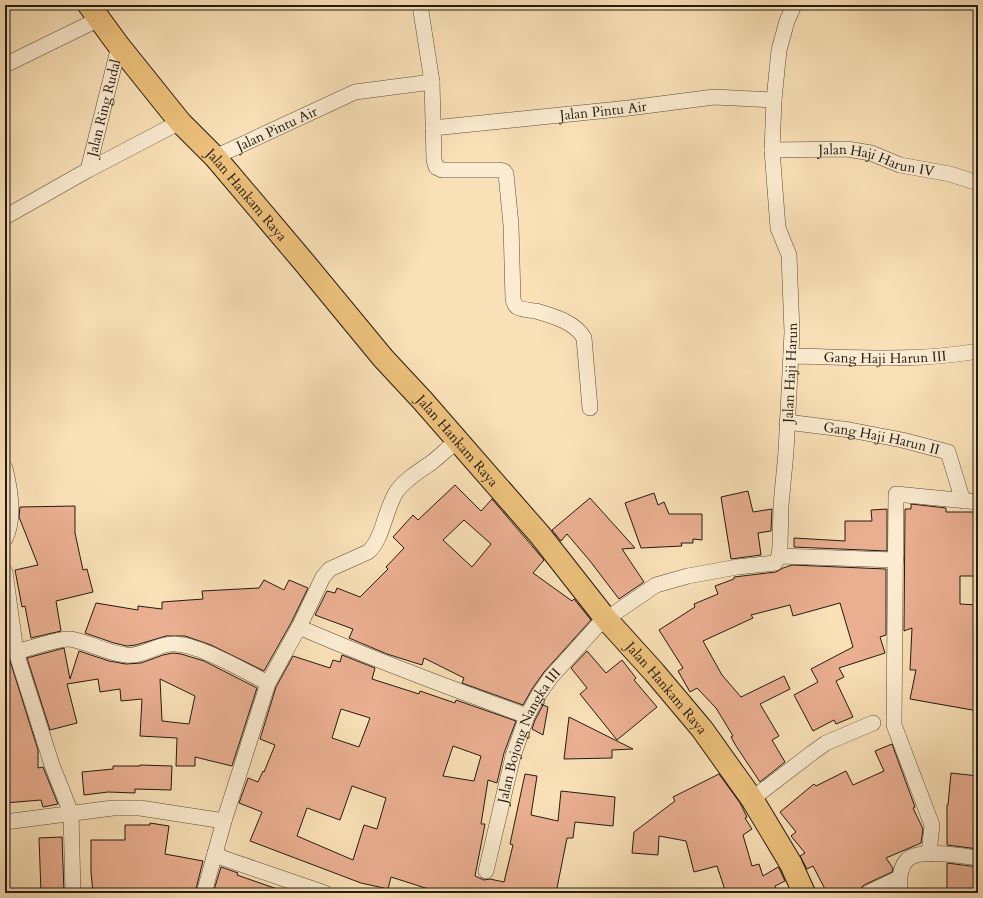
<svg xmlns="http://www.w3.org/2000/svg" width="983" height="898" viewBox="0 0 983 898" font-family="Cardo,serif">
	<style>
		.building { fill: #eaaf91; stroke: #231a11; fill-rule: evenodd }
		.lines { fill: none; stroke-linecap: round; stroke-linejoin: round }
		.street-casing { stroke: #584c3a; stroke-width: 16 }
		.primary-casing { stroke: #231a11; stroke-width: 24 }
		.street { stroke: #fbebd0; stroke-width: 15 }
		.primary { stroke: #ecc07b; stroke-width: 22 }
		.labels { text-anchor: middle; dominant-baseline: central; stroke-width: 3; stroke-linejoin: round; paint-order: stroke }
		.street-label { font-size: 14px; fill: #231a11; stroke: #fbebd0 }
	</style>
	<rect width="100%" height="100%" fill="#f9e0b6"/>
	<filter id="stains"><feTurbulence type="fractalNoise" baseFrequency=".005" numOctaves="4"/><feColorMatrix values="0 0 0 0 .2 0 0 0 0 .09 0 0 0 0 .02 0 0 0 .5 -.17"/></filter>
	<radialGradient id="worn" r=".72"><stop offset=".6" stop-color="#630" stop-opacity="0"/><stop offset="1" stop-color="#630" stop-opacity=".3"/></radialGradient>
	<g class="building">
		<path d="M455,485l26,26 11,-12 52,61 -11,13 39,28 2,-2 17,21 -47,52 -12,17 -9,16 -61,-22 2,-5 -40,-20 -2,7 -35,-11 -38,-16 4,-9 -38,-14 12,-24 8,2 2,-5 23,9 28,-28 -2,-2 18,-19 -11,-11 20,-22 5,5zM464,520l27,24 -19,23 -29,-27z"/>
		<path d="M748,491l5,21 19,-3 -1,22 -13,2 3,22 -30,4 -10,-62z"/>
		<path d="M654,493l4,12 6,-3 5,12h33v26l-9,-1v4h-12l1,3 -41,2 -16,-45z"/>
		<path d="M590,498l45,50 -13,1 22,33 -25,17 -29,-38 -23,-27 -6,7 -9,-11z"/>
		<path d="M911,504l35,4v4h32v64h-18v28l18,1v106l-68,-12 6,-29h-6l2,-42 -8,3 1,-122h6z"/>
		<path d="M75,506v27l8,37 4,-1 6,23 -37,9 5,30 -30,7 -6,-32 -3,1 -7,-37 23,-5 -19,-48 1,-10z"/>
		<path d="M887,509v42l-93,-4v-9l51,3v-20h27l-1,-11z"/>
		<path d="M792,565l94,4v66l-6,2 5,16 -46,15 5,9 -8,4 17,36 -17,7 -2,-4 -21,11 -19,-36 24,-13 -7,-13 42,-22 -13,-44 -47,13 -3,-11 -39,10 2,3 -50,23 19,34 19,22 43,-21 6,13 -30,15 19,32 -7,4 13,22 -25,20 -24,-36 -5,-9 2,-1 -17,-28 -19,-20 -7,4 -12,-21 5,-3 -24,-38 36,-23 -1,-3 24,-10 -3,-8 19,-7v-2l42,-5 7,-4z"/>
		<path d="M264,580l20,10 5,-10 19,8 -17,35 -27,48 -53,-26 -26,-9h-19l-30,9 -9,1 -13,-3 -29,-10 11,-30 42,7v-4l24,3v-7l41,-3 -1,-8 57,-3z"/>
		<path d="M64,648l6,31 9,-28 30,10 17,3 15,-1 22,-8 10,-2 8,1 23,7 53,27 -25,78 -37,-9v9h-19l1,-28 -37,-2 2,-37 -21,2 -1,-12 -20,3 -2,-13 -31,5 10,39 -27,7 -23,-72zM160,679l35,17 -6,28 -27,-3z"/>
		<path d="M5,651h2l31,99v18l5,-1 15,37 -15,3 -2,-7 -36,3z"/>
		<path d="M587,651l19,22 16,-13 14,18 -2,2 23,27 -40,33 -37,-46 7,-6 -16,-20z"/>
		<path d="M342,655l33,13 -3,11 47,15 1,-3 35,12 1,-3 60,21 -12,32 -7,30 -9,-3 -7,44h4l-10,52 9,4 6,-1 14,3 9,-37 -3,-1 15,-70 12,2 -6,39 27,6 3,-30 54,6 -2,29 -38,-4 -2,16h-6l-11,55h-115l-50,-16 -3,12 -27,-6 -111,-42 12,-29 -23,-9 9,-25 10,4 5,-11 1,1 11,-27 -15,-6 16,-52 17,-31 37,12 3,-8 7,2zM341,709l29,9 -11,29 -27,-9zM453,746l28,10 -7,25 -31,-5zM352,786l34,12 -9,31 -13,-4 -11,35 -56,-24 10,-28 33,12z"/>
		<path d="M543,705l5,2 -5,28 -11,-6 3,-9z"/>
		<path d="M569,717l64,32 -21,1v8l-48,1z"/>
		<path d="M892,744l23,63 -2,1 10,21 -2,14 -35,15 7,10 -1,4 -28,13 -3,3 -2,4 -2,1h-30l-14,-27 -6,3 -7,-13 5,-3 -14,-17 5,-4 -16,-20 34,-28 2,2 30,-15 7,14 31,-14 -9,-20z"/>
		<path d="M140,765l32,1 -1,24 -36,-1v4l-27,-1 -24,3 -2,-23 31,-3v-3h27z"/>
		<path d="M951,773l27,3v73l-31,-4v-40h1z"/>
		<path d="M719,774l21,29 7,14 -2,1 7,11 -9,6 9,31 7,-2 4,12 15,-9 2,3 5,11 -10,5 3,7h-52l-9,-27 -23,6 -8,-31 -27,-5 -1,19 -26,-2 2,-21 41,-31 -2,-4z"/>
		<path d="M150,823l19,3 -4,28 38,7 -8,32h-102l-2,-21v-32h34v-15h25z"/>
		<path d="M62,837l2,56h-23l-2,-55z"/>
		<path d="M947,863l31,4v26h-31z"/>
		<path d="M221,867l17,6 -1,2 46,16 -1,2h-69z"/>
	</g>
	<g class="lines">
		<defs>
			<g id="street">
				<path d="M420,5l12,77 2,78 2,7 6,3h57l5,1 2,3 5,51 2,74c1,3 1,6 4,8 5,3 13,3 19,4 17,5 39,11 48,27l6,70"/>
				<path d="M5,65l94,-46"/>
				<path id="s1" d="M433,128l196,-20 85,-11 60,3"/>
				<path id="s2" d="M772,150l75,-1 24,4 29,12 50,9 28,9"/>
				<path id="s3" d="M215,157l140,-65 77,-10"/>
				<path id="s4" d="M88,170l31,-124"/>
				<path d="M5,217l83,-47 92,-48"/>
				<path id="s5" d="M791,356c62,1 126,6 187,-5"/>
				<path id="s6" d="M787,422l63,8 52,10 46,12 15,49"/>
				<path d="M5,468c5,20 10,52 0,71"/>
				<path d="M779,556l117,4"/>
				<path d="M5,572l11,80 36,113 19,48 2,80"/>
				<path d="M299,627c75,33 151,61 228,89"/>
				<path d="M16,652c13,-3 42,-14 54,-13 19,3 36,14 56,16 17,2 30,-11 47,-11 24,-1 73,28 95,39"/>
				<path d="M752,799l60,-46 14,-10 47,-20"/>
				<path d="M5,822l108,-14h27l84,13"/>
				<path d="M215,853l8,5 102,35"/>
				<path d="M929,854l3,-29 -38,-100 2,-231 82,8"/>
				<path id="s7" d="M486,871l27,-115 14,-40 12,-22 12,-17 48,-53 57,-39 32,-9 49,-9 38,-4 4,-7 1,-10 1,-41 5,-53 6,-120 -3,-77 -11,-27 -6,-78 2,-50 5,-50 8,-29 7,-16"/>
				<path d="M204,893l20,-72 44,-138 31,-56 24,-50 7,-8 38,-17c15,-12 17,-44 29,-61 9,-12 22,-20 34,-28 9,-7 17,-15 26,-22"/>
				<path d="M868,893l31,-15"/>
				<path d="M900,893c-1,-11 -1,-25 7,-33 11,-12 55,-4 71,-2"/>
			</g>
			<g id="primary">
				<path id="s8" d="M89,5l30,41 61,76 35,35 88,104 80,97 40,43 117,134 66,84 48,53 48,57 50,70 39,65 13,29"/>
			</g>
		</defs>
		<use href="#street" class="street-casing"/>
		<use href="#primary" class="primary-casing"/>
		<use href="#street" class="street"/>
		<use href="#primary" class="primary"/>
	</g>
	<g class="labels">
		<g class="street-label">
			<text stroke="none"><textPath href="#s4" startOffset="64">Jalan Ring Rudal</textPath></text>
			<text stroke="none"><textPath href="#s1" startOffset="171">Jalan Pintu Air</textPath></text>
			<text stroke="none"><textPath href="#s3" startOffset="68">Jalan Pintu Air</textPath></text>
			<text stroke="none"><textPath href="#s2" startOffset="106">Jalan Haji Harun IV</textPath></text>
			<text stroke="none"><textPath href="#s8" startOffset="247">Jalan Hankam Raya</textPath></text>
			<text stroke="none"><textPath href="#s5" startOffset="94">Gang Haji Harun III</textPath></text>
			<text stroke="none"><textPath href="#s7" startOffset="660">Jalan Haji Harun</textPath></text>
			<text stroke="none"><textPath href="#s6" startOffset="96">Gang Haji Harun II</textPath></text>
			<text stroke="none"><textPath href="#s8" startOffset="571">Jalan Hankam Raya</textPath></text>
			<text stroke="none"><textPath href="#s8" startOffset="895">Jalan Hankam Raya</textPath></text>
			<text stroke="none"><textPath href="#s7" startOffset="143">Jalan Bojong Nangka III</textPath></text>
		</g>
	</g>
	<rect width="983" height="898" fill="none" stroke="#f9e0b6" stroke-width="20"/>
	<rect x="6" y="6" width="971" height="886" fill="none" stroke="#231a11" stroke-width="2"/>
	<rect x="10" y="10" width="963" height="878" fill="none" stroke="#231a11"/>
	<rect width="100%" height="100%" filter="url(#stains)"/>
	<rect width="100%" height="100%" fill="url(#worn)"/>
</svg>
